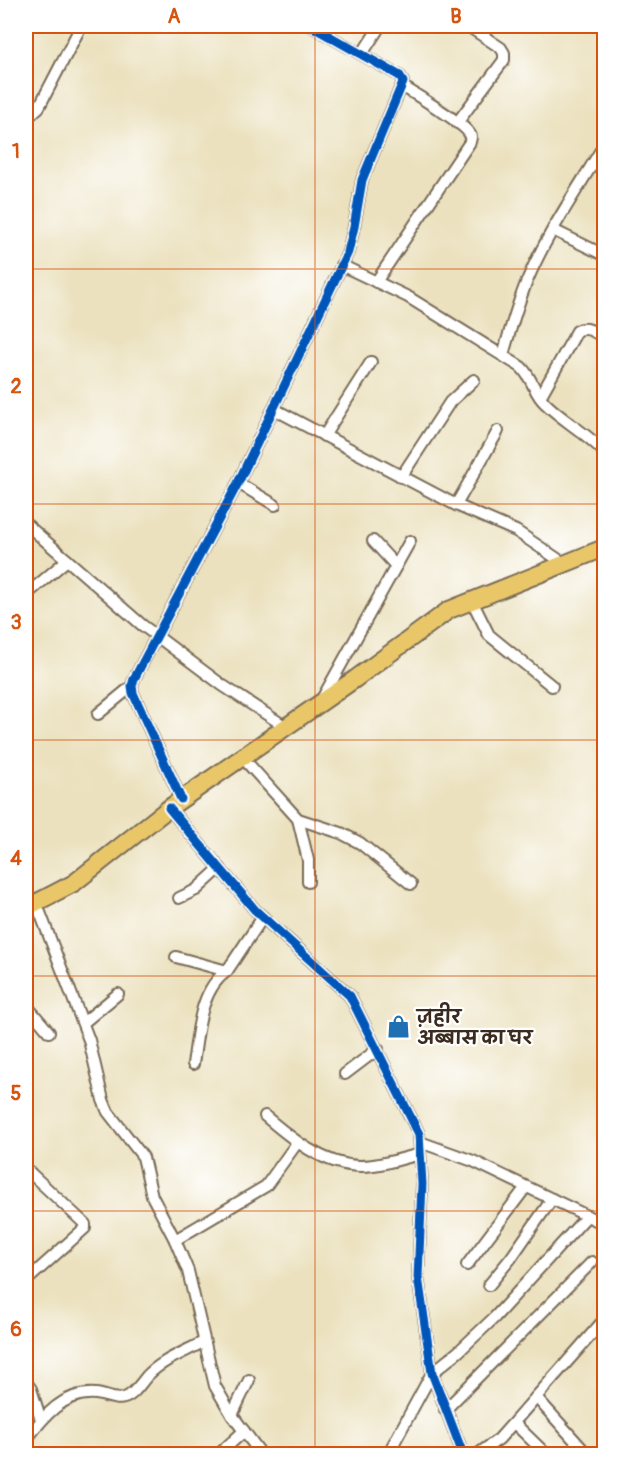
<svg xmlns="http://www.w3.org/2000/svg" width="630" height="1480" viewBox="0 0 630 1480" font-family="Pangolin,'Playpen Sans Deva',sans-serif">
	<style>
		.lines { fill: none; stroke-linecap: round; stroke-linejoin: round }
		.minor-casing { stroke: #796a56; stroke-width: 14 }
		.primary-casing { stroke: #796a56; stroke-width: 20 }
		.minor { stroke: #fff; stroke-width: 10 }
		.primary { stroke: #e9c769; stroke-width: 16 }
		.cycleway-casing { stroke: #fff; stroke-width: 13 }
		.cycleway { stroke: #0057b8; stroke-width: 9 }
		.grid { fill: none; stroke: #d7540e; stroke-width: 1.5; stroke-opacity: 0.55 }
		.labels { text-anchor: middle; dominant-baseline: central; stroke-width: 4.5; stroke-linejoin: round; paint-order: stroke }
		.poi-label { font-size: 18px; font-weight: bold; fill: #3b2a1e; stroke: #fff; text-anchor: start }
		.neatline { fill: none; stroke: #d7540e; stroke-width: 2 }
		.grid-label { font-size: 20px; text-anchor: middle; font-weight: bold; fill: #d7540e }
	</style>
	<rect width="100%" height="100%" fill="#fff"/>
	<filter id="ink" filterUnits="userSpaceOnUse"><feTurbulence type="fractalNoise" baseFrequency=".0167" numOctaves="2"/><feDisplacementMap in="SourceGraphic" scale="12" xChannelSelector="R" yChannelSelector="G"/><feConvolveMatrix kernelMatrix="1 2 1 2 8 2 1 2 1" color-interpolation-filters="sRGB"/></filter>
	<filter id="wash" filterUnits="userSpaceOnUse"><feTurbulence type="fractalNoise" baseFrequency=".008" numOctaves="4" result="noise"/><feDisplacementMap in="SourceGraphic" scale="24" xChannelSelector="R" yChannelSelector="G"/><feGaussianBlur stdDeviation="1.35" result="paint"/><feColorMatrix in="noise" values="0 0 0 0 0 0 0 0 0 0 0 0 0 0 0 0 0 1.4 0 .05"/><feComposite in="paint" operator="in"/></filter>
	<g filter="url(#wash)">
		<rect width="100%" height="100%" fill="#ebe1be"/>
	</g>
	<g filter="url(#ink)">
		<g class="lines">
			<defs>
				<g id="minor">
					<path d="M362,54l18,-28"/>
					<path d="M26,119l13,-12 42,-81"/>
					<path d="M457,123l47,-63v-7l-3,-5 -33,-22"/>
					<path d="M553,230l51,25"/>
					<path d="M341,265l67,32 113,70c11,10 13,26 24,36 18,18 42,30 59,49"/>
					<path d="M376,282l94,-140c1,-5 2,-5 -1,-9 -7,-11 -53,-38 -67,-47"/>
					<path d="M503,355c7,-25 14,-50 24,-74 20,-48 51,-92 77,-136"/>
					<path d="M540,397l37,-66c10,-6 19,2 27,7"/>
					<path d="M274,409l182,96 60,26 49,33"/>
					<path d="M324,436l47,-74"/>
					<path d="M401,477l49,-75 24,-22"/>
					<path d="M238,483l37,22"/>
					<path d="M456,505l42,-74"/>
					<path d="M26,524l116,101 80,60 64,42"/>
					<path d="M373,541l23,25"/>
					<path d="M26,595l41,-35"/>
					<path d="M472,601l17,34 63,51"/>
					<path d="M322,699l88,-158"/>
					<path d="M98,714l34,-28"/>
					<path d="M242,757l56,62 43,14 19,10 51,41"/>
					<path d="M181,799l-48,-106 -1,-7 2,-7 104,-196 110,-231 6,-25 8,-47 41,-98 -3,-6 -89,-50"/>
					<path d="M169,808l86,102 95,86 69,138 3,50 -4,93 14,96 31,81"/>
					<path d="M298,819l10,41v22"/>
					<path d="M179,898l17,-8 24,-22"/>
					<path d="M36,902l53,138 14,60 5,12 35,45 9,39 23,44 13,31 27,115 17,29 29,39"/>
					<path d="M176,957l51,14"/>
					<path d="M26,1005l23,27"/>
					<path d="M83,1023l35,-29"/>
					<path d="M193,1064c5,-30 6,-74 34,-93l36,-54"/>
					<path d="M345,1074l33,-25"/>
					<path d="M265,1116c27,23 58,49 95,50 20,0 41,-7 60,-12"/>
					<path d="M420,1142l53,19 131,63"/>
					<path d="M26,1169l59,55v4l-59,53"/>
					<path d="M175,1240l91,-54 31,-43"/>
					<path d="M467,1265l59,-78"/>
					<path d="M489,1285l22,-27 41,-59"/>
					<path d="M26,1382l5,7 10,31"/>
					<path d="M536,1397l51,57"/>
					<path d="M445,1410l147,-148"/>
					<path d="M232,1415l17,-35"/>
					<path d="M514,1423l32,31"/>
					<path d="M26,1440c17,-23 38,-49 70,-46 9,1 20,7 28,4 9,-2 17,-15 23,-22 15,-16 38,-24 56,-34"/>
					<path d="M219,1454l25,-23"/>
					<path d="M388,1454l44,-81 26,-21 37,-35 92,-101"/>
					<path d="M478,1454l21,-15 105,-119"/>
				</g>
				<path id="primary" d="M26,908l48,-25 95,-75 186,-129 94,-69 155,-62"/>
			</defs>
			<use href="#minor" class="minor-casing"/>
			<use href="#primary" class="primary-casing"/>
			<use href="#minor" class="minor"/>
			<use href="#primary" class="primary"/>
			<defs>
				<g id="cycleway">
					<path d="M181,799l-48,-106 -1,-7 2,-7 104,-196 110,-231 6,-25 8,-47 41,-98 -3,-6 -89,-50"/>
					<path d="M169,808l86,102 95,86 69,138 3,50 -4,93 14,96 31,81"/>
				</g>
			</defs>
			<use href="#cycleway" class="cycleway-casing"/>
			<use href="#cycleway" class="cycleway"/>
		</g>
	</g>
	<path class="grid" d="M315,26v1428M26,269h578M26,504h578M26,740h578M26,976h578M26,1211h578"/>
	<defs>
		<symbol id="shop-bare" viewBox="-9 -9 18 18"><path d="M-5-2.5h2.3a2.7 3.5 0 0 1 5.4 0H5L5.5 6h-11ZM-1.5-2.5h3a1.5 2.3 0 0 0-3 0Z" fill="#1f6fb2" stroke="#fff" stroke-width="2.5" paint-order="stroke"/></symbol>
	</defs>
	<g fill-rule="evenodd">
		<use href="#shop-bare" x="382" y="1010" width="33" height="33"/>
	</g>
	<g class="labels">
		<g class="poi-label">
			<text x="417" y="1017">ज़हीर<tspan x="417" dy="21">अब्बास का घर</tspan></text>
		</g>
	</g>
	<rect width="630" height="1480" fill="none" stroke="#fff" stroke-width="66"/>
	<rect x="33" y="33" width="564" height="1414" class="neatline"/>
	<g class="grid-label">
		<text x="174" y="23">A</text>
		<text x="456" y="23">B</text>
		<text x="16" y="158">1</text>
		<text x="16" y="393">2</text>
		<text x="16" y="629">3</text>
		<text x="16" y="865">4</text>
		<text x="16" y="1100">5</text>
		<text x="16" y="1336">6</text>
	</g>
</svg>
